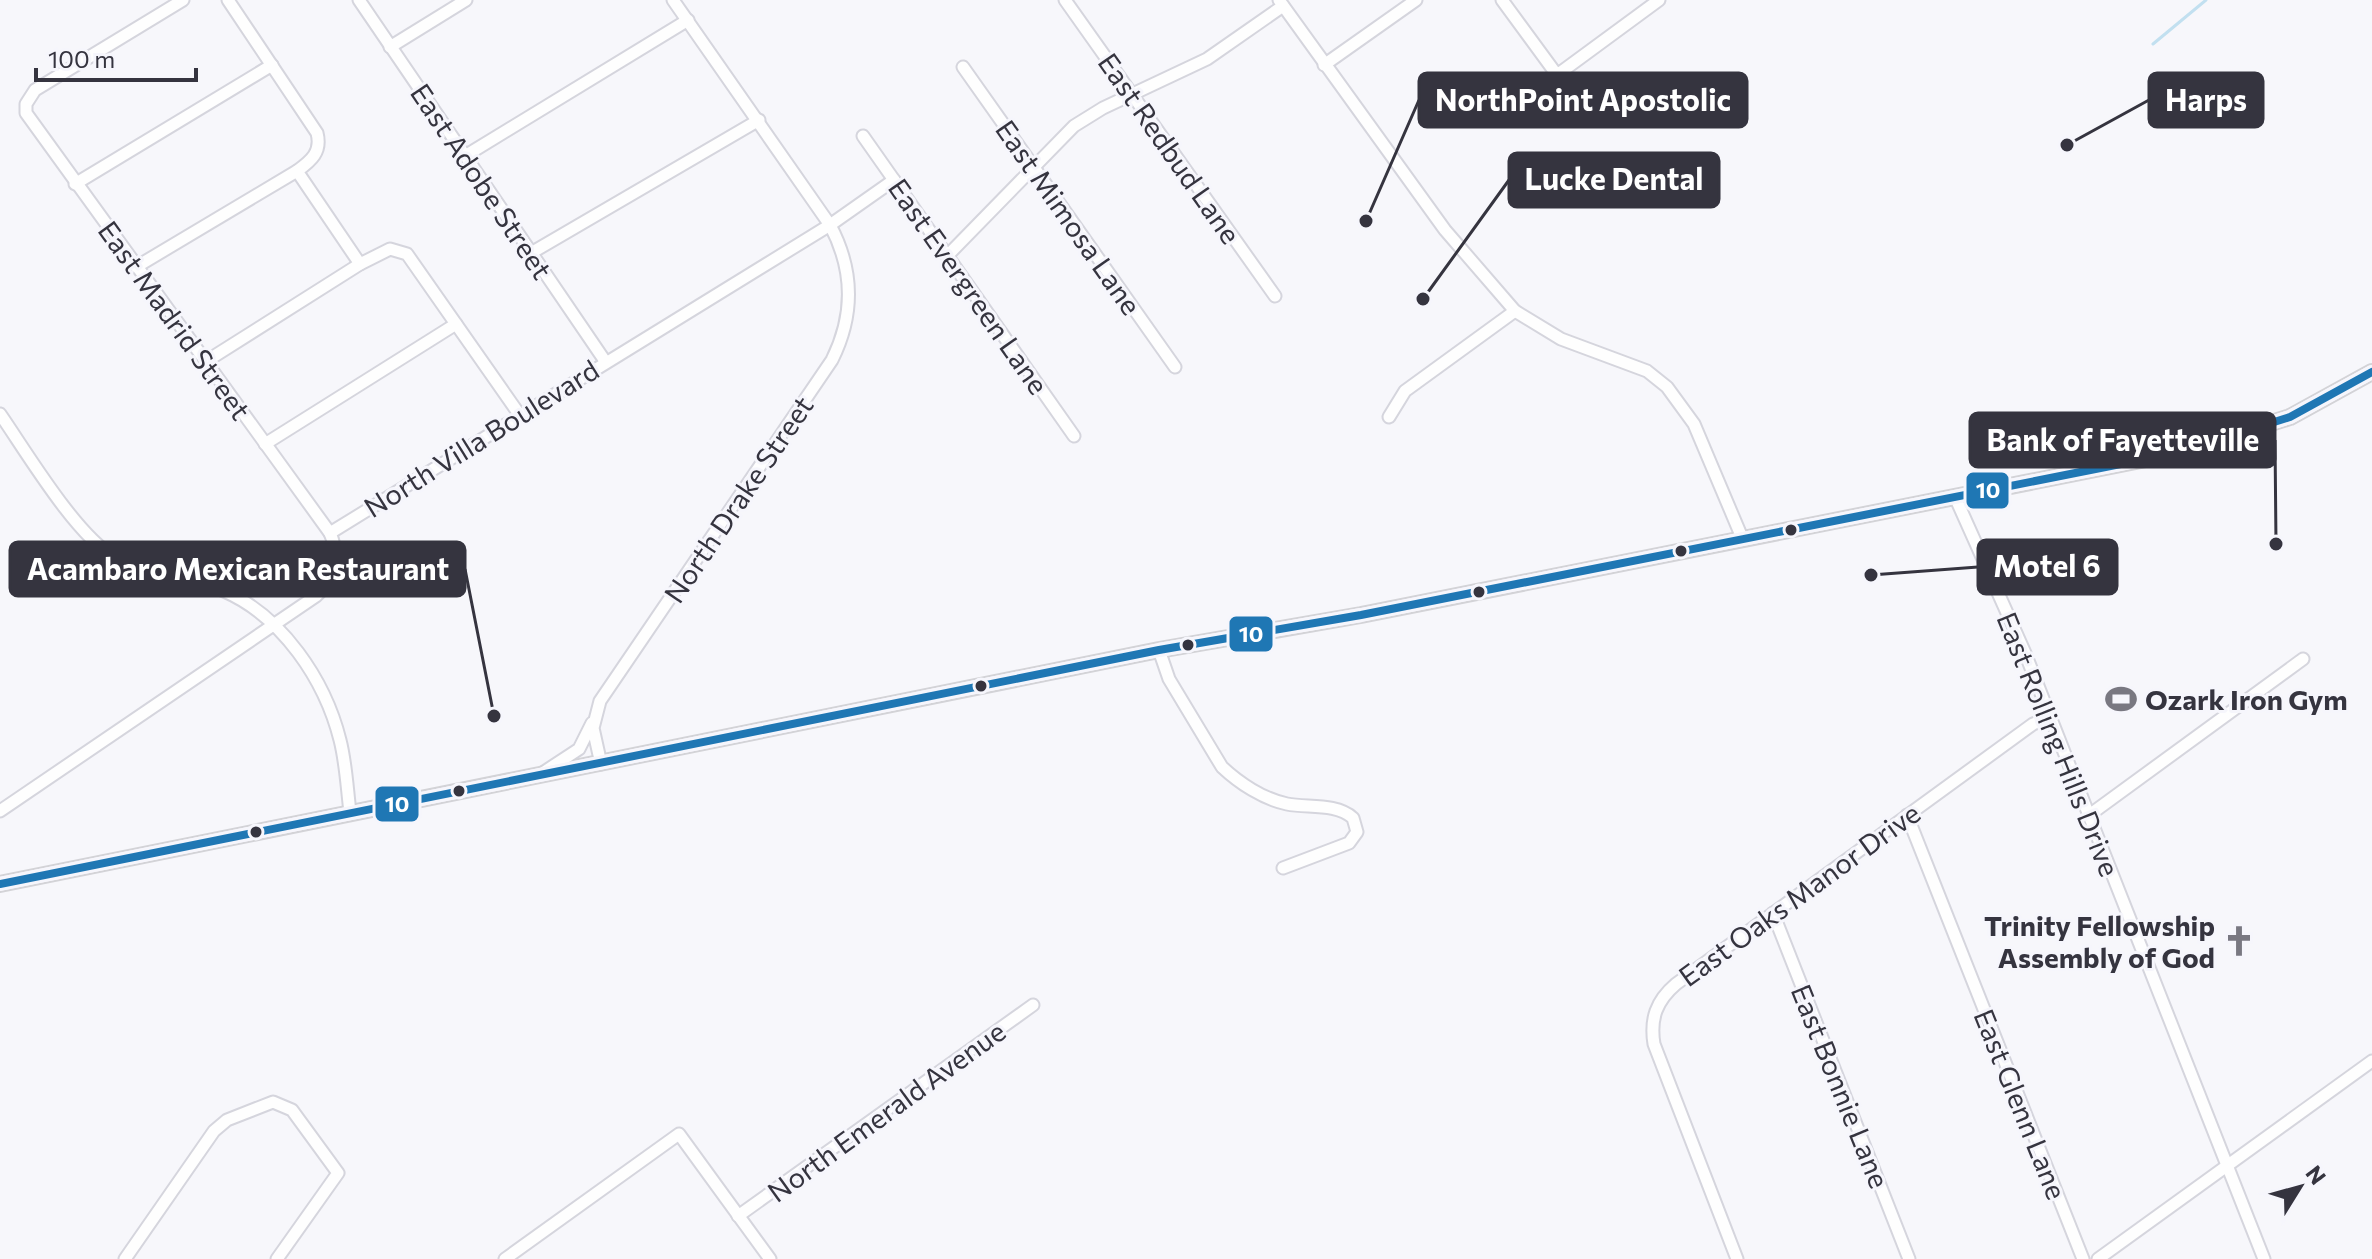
<svg xmlns="http://www.w3.org/2000/svg" width="2372" height="1259" viewBox="0 0 2372 1259" font-family="Commissioner,sans-serif">
	<style>
		.lines { fill: none; stroke-linecap: round; stroke-linejoin: round }
		.stream { stroke: #c2e0f0; stroke-width: 3 }
		.minor-casing { stroke: #d5d5dd; stroke-width: 15 }
		.major-casing { stroke: #d3d3d7; stroke-width: 18 }
		.minor { stroke: #fefefe; stroke-width: 11 }
		.major { stroke: #f8f5fa; stroke-width: 14 }
		.bus-1-casing { stroke: #f6f6fc; stroke-width: 14 }
		.bus-1 { stroke: #1f77b4; stroke-width: 8 }
		.bus-dot { fill: #35343f; stroke: #f6f6fc; stroke-width: 3 }
		.labels { text-anchor: middle; dominant-baseline: central; stroke-width: 6; stroke-linejoin: round; paint-order: stroke }
		.street-label { font-size: 28px; fill: #35343f; stroke: #f6f6fc }
		.poi-label { font-size: 28px; font-weight: bold; fill: #35343f; stroke: #f6f6fc; text-anchor: start }
		.leader { fill: none; stroke: #35343f; stroke-width: 3 }
		.callout-dot { fill: #35343f; stroke: #f6f6fc; stroke-width: 3 }
		.callout { fill: #35343f; stroke: #35343f; stroke-width: 3 }
		.callout-label { font-size: 30px; text-anchor: middle; font-weight: bold; fill: #fff }
		.line-badge { stroke: #f6f6fc; stroke-width: 3 }
		.badge-label { font-size: 22px; text-anchor: middle; font-weight: bold; fill: #fff }
	</style>
	<rect width="100%" height="100%" fill="#f7f7fb"/>
	<g class="lines">
		<path class="stream" d="M2153,44l53,-44"/>
		<defs>
			<g id="minor">
				<path d="M183,0l-148,90 -9,14v9l304,420"/>
				<path d="M228,0l89,133c5,19 -6,28 -20,38l63,93 30,-15 17,5 112,160"/>
				<path d="M359,0l246,361"/>
				<path d="M1065,0l210,296"/>
				<path d="M1279,0l166,230 70,81 46,28 86,32 20,16 27,37 49,116"/>
				<path d="M1502,0l55,75 102,-75"/>
				<path d="M390,47l76,-47"/>
				<path d="M1324,65l92,-65"/>
				<path d="M963,67l212,300"/>
				<path d="M863,136l211,300"/>
				<path d="M465,156l223,-136"/>
				<path d="M75,184l197,-119"/>
				<path d="M531,253l228,-133"/>
				<path d="M947,256l127,-130 29,-18 104,-49 76,-53"/>
				<path d="M136,267l161,-96"/>
				<path d="M205,362l155,-98"/>
				<path d="M0,414c27,39 75,120 114,143 33,19 75,19 110,34 58,25 101,89 116,149 6,23 7,48 10,72"/>
				<path d="M1389,417l16,-26 110,-80"/>
				<path d="M265,444l191,-120"/>
				<path d="M1956,499l69,154 239,606"/>
				<path d="M1159,650l10,29 53,88c17,16 41,32 65,37 21,4 49,-1 66,14l4,14 -8,11 -66,25"/>
				<path d="M601,764l-8,-36 7,-27 232,-341c23,-46 22,-90 -2,-135l-157,-225"/>
				<path d="M544,772l35,-23 13,-26"/>
				<path d="M0,811l316,-215c19,-16 24,-40 14,-63l500,-308 64,-45"/>
				<path d="M1907,815l176,444"/>
				<path d="M2088,816l215,-157"/>
				<path d="M1773,913l136,346"/>
				<path d="M738,1216l295,-211"/>
				<path d="M125,1259l89,-128 13,-11 46,-18 19,8 46,63 -61,86"/>
				<path d="M505,1259l174,-125 91,125"/>
				<path d="M1737,1259l-83,-215c-4,-25 2,-43 22,-60l357,-260 17,-7"/>
				<path d="M2098,1259l274,-198"/>
			</g>
			<path id="major" d="M0,884l1159,-234 202,-35 815,-162 114,-36 82,-45"/>
		</defs>
		<use href="#minor" class="minor-casing"/>
		<use href="#major" class="major-casing"/>
		<use href="#minor" class="minor"/>
		<use href="#major" class="major"/>
		<defs>
			<path id="bus-1" d="M0,884l1159,-234 202,-35 815,-162 114,-36 82,-45"/>
		</defs>
		<use href="#bus-1" class="bus-1-casing"/>
		<use href="#bus-1" class="bus-1"/>
	</g>
	<defs>
		<symbol id="stadium-bare" viewBox="-9 -9 18 18"><path d="M0-5a6.5 5 0 1 0 0 10a6.5 5 0 1 0 0-10ZM-3.5-1.8h7v3.6h-7Z" fill="#797881" stroke="#f6f6fc" stroke-width="2.5" paint-order="stroke"/></symbol>
		<symbol id="church-bare" viewBox="-9 -9 18 18"><path d="M-1.2-6h2.4v3.5h3.3v2.4h-3.3V6h-2.4V-.1h-3.3v-2.4h3.3Z" fill="#797881" stroke="#f6f6fc" stroke-width="2.5" paint-order="stroke"/></symbol>
	</defs>
	<g fill-rule="evenodd">
		<use href="#stadium-bare" x="2099" y="677" width="44" height="44"/>
		<use href="#church-bare" x="2217" y="919" width="44" height="44"/>
	</g>
	<g class="bus-dot">
		<circle cx="1791" cy="530" r="7"/>
		<circle cx="1681" cy="551" r="7"/>
		<circle cx="1479" cy="592" r="7"/>
		<circle cx="1188" cy="645" r="7"/>
		<circle cx="981" cy="686" r="7"/>
		<circle cx="459" cy="791" r="7"/>
		<circle cx="256" cy="832" r="7"/>
	</g>
	<g class="labels">
		<g class="street-label">
			<text transform="translate(1170 148) rotate(55)">East Redbud Lane</text>
			<text transform="translate(482 181) rotate(56)">East Adobe Street</text>
			<text transform="translate(1069 217) rotate(55)">East Mimosa Lane</text>
			<text transform="translate(969 286) rotate(55)">East Evergreen Lane</text>
			<text transform="translate(175 320) rotate(54)">East Madrid Street</text>
			<text transform="translate(481 438) rotate(-32)">North Villa Boulevard</text>
			<text transform="translate(738 499) rotate(-56)">North Drake Street</text>
			<text transform="translate(2059 744) rotate(68)">East Rolling Hills Drive</text>
			<text transform="translate(1799 894) rotate(-36)">East Oaks Manor Drive</text>
			<text transform="translate(1841 1086) rotate(68)">East Bonnie Lane</text>
			<text transform="translate(2021 1104) rotate(68)">East Glenn Lane</text>
			<text transform="translate(886 1111) rotate(-36)">North Emerald Avenue</text>
		</g>
		<g class="poi-label">
			<text x="2145" y="699">Ozark Iron Gym</text>
			<text x="2215" y="925" text-anchor="end">Trinity Fellowship<tspan x="2215" dy="32">Assembly of God</tspan></text>
		</g>
	</g>
	<path class="leader" d="M2067 145L2149 100M1366 221L1419 100M1423 299L1509 180M2276 544L2275 440M1871 575L1978 567M494 716L465 569"/>
	<g class="callout-dot">
		<circle cx="2067" cy="145" r="8"/>
		<circle cx="1366" cy="221" r="8"/>
		<circle cx="1423" cy="299" r="8"/>
		<circle cx="2276" cy="544" r="8"/>
		<circle cx="1871" cy="575" r="8"/>
		<circle cx="494" cy="716" r="8"/>
	</g>
	<g class="callout">
		<rect x="2149" y="73" width="114" height="54" rx="8"/>
		<rect x="1419" y="73" width="328" height="54" rx="8"/>
		<rect x="1509" y="153" width="210" height="54" rx="8"/>
		<rect x="1970" y="413" width="305" height="54" rx="8"/>
		<rect x="1978" y="540" width="139" height="54" rx="8"/>
		<rect x="10" y="542" width="455" height="54" rx="8"/>
	</g>
	<g class="callout-label">
		<text x="2206" y="111">Harps</text>
		<text x="1583" y="111">NorthPoint Apostolic</text>
		<text x="1614" y="190">Lucke Dental</text>
		<text x="2123" y="451">Bank of Fayetteville</text>
		<text x="2047" y="577">Motel 6</text>
		<text x="238" y="580">Acambaro Mexican Restaurant</text>
	</g>
	<g class="line-badge">
		<rect x="1965" y="471" width="45" height="39" rx="8" fill="#1f77b4"/>
		<rect x="1228" y="615" width="46" height="38" rx="8" fill="#1f77b4"/>
		<rect x="374" y="785" width="46" height="38" rx="8" fill="#1f77b4"/>
	</g>
	<g class="badge-label">
		<text x="1988" y="498">10</text>
		<text x="1251" y="642">10</text>
		<text x="397" y="812">10</text>
	</g>
	<g transform="translate(2300 1187) rotate(53)" stroke="#f6f6fc" stroke-width="6" paint-order="stroke">
	<path d="M0-6L14 30L0 20L-14 30Z" fill="#35343f"/>
	<text y="-12" font-size="22" font-weight="bold" text-anchor="middle" fill="#35343f">N</text>
	</g>
	<path d="M36 68v12h160v-12" fill="none" stroke="#35343f" stroke-width="4"/>
	<text x="48" y="68" font-size="24" fill="#35343f" stroke="#f6f6fc" stroke-width="6" paint-order="stroke">100 m</text>
</svg>
